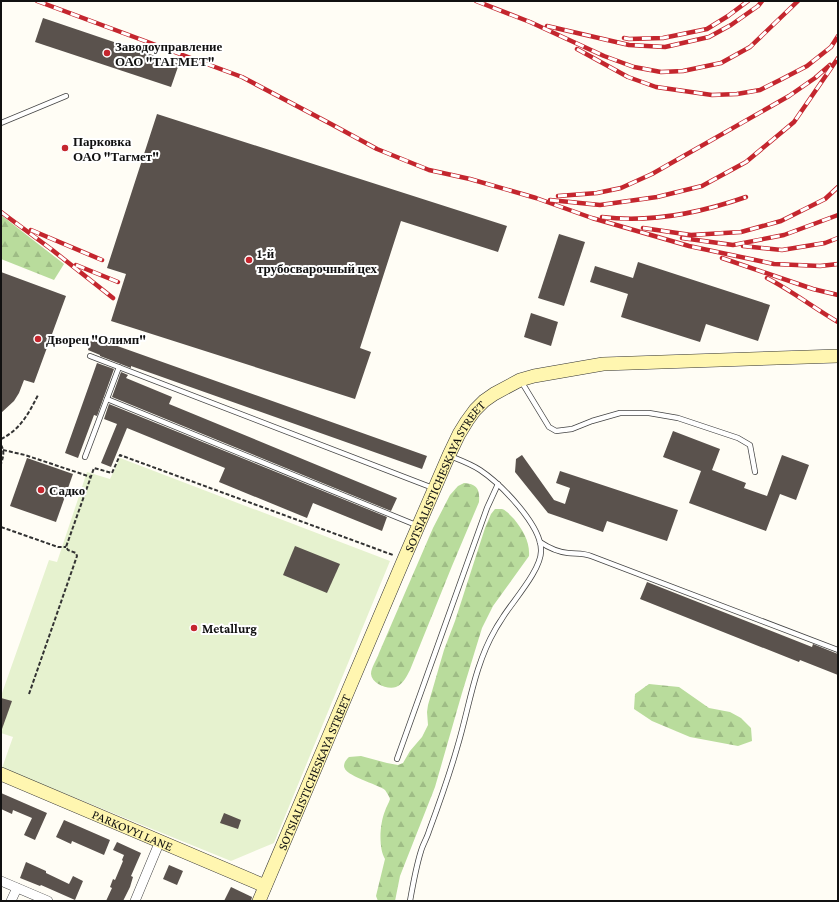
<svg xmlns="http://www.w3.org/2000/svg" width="839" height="902" viewBox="0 0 839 902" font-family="'Crimson Pro',serif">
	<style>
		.forest { fill: url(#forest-firs) }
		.pitch { fill: #e6f2cf }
		.building { fill: #5a524d }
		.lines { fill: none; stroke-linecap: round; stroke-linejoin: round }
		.lane-casing { stroke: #444; stroke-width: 6 }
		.street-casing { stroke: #444; stroke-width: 10 }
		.secondary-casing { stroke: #333; stroke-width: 14 }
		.path { stroke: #333; stroke-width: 2; stroke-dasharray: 4 2; stroke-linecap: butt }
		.lane { stroke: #fff; stroke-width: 4.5 }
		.street { stroke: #fff; stroke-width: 9 }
		.secondary { stroke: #fff6b0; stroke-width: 13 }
		.rail-casing { stroke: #c4262e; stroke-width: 4.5 }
		.rail { stroke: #fff; stroke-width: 3; stroke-dasharray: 9; stroke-linecap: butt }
		.poi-dot { fill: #c4262e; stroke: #fff; stroke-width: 1.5 }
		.labels { text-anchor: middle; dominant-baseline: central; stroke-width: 4; stroke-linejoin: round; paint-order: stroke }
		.poi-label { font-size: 13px; font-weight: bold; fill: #111; stroke: #fff; text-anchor: start }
		.street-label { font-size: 13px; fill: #111; stroke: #fff }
	</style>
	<defs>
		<pattern id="forest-firs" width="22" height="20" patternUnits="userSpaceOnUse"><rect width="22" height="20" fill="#b9dc9c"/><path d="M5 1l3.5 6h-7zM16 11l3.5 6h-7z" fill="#9ebc85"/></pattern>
	</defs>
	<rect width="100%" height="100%" fill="#fffdf5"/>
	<g class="forest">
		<path d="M1,215l63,49 -10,16 -53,-21z"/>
		<path d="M464,483c13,1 16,6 15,19l-27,64 -42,104c-3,6 -7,14 -14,17 -8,3 -24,-3 -25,-13 0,-6 6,-15 8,-21l54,-125 17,-33 8,-9z"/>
		<path d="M495,509c1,0 6,0 7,0 4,1 8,6 12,10 9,11 16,23 15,37l-36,50 -11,22 -20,65 -27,94 -35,89 -5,25h-17l-2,-5 9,-37c-7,-12 -5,-36 0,-48 1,-4 4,-8 5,-12 -1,-3 -3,-6 -5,-9 -7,-6 -41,-14 -41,-24 0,-4 3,-7 5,-9l12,-1 26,7 11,2 5,-2 7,-12 12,-14 6,-12 -1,-13 1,-7 16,-55 11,-29 30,-93 6,-14z"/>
		<path d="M649,684l30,3 30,21 21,4 11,6 10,10 1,13 -14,5 -48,-9 -38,-16 -18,-12 1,-15z"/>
	</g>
	<path class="pitch" d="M120,458l270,103 -116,282 -43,18 -229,-93 11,-31 -12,-4v-37l48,-136 8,2 30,-90 23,7z"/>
	<g class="building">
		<path d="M43,18l136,46 -8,23 -136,-45z"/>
		<path d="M157,114l350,112 -9,26 -97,-31 -41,127 11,4 -16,47 -244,-78 15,-47 -19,-6z"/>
		<path d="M559,234l26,8 -21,64 -26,-8z"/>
		<path d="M638,262l132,43 -12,36 -52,-17 -6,18 -79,-25 7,-23 -38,-12 5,-16 38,12z"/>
		<path d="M1,272l65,24 -32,87 -10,-3 -5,13 -5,8 -13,12z"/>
		<path d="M531,313l27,9 -7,24 -27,-9z"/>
		<path d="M92,337l335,119 -5,13 -291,-103v2l-31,-12v-1l-12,-5z"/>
		<path d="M97,363l17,6 -17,47 -3,-1 -16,43 -13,-5z"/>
		<path d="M121,372l7,3 -2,3 46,19 -3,7 228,94 -6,13 -279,-114z"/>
		<path d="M109,404l278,113 -5,14 -69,-28 -6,15 -88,-36 6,-14 -98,-40 -16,39 -10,-4 16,-39 -13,-5z"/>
		<path d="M673,431l47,18 -8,21 34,13 -2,5 23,8 15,-41 27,10 -13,35 -16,-6 -14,37 -77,-28 12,-32 -38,-14z"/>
		<path d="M522,455l32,45 11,4 5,-16 -14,-5 4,-12 118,39 -11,31 -60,-20 -4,11 -55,-19 -33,-41 1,-13z"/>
		<path d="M27,458l46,16 -17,48 -46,-16z"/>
		<path d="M295,546l45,18 -13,29 -44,-18z"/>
		<path d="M647,582l165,65 1,-3 25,10v21l-38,-15 -1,2 -159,-63z"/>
		<path d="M1,698l11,3 -10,28h-1z"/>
		<path d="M1,793l46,20 -12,27 -11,-5 8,-17 -19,-8 -1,4 -11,-5z"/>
		<path d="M224,813l17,7 -3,9 -18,-6z"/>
		<path d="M64,820l46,20 -6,15 -32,-14 -1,3 -15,-7z"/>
		<path d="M117,842l24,11 -10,23 2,1 -3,10 -7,14h-17l6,-13 -2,-1 3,-8 2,1 8,-19 -1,-1 2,-5 -11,-5z"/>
		<path d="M26,862l20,9v2l23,11 4,-8 10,5 -8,19 -34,-15 -1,1 -20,-8z"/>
		<path d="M169,865l14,6 -6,14 -14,-6z"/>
		<path d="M231,887l21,10 -1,4h-27z"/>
	</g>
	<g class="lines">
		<defs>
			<g id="lane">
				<path d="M1,123l65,-27"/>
				<path d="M90,356l343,132"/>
				<path d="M521,381l28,46 7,4 16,-2 20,-8 28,-8h29l29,5 60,20 12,7 5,27"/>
				<path d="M107,399l309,126"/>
				<path d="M85,457l34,-90"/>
				<path d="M540,542c9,6 18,10 28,11 8,1 15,0 23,3l247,94"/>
				<path d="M397,759l90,-251 11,-24"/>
				<path d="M410,901c3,-17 6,-34 11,-50 2,-7 6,-13 8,-20 10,-27 20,-55 28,-83 12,-39 17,-82 38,-118 2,-4 5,-8 8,-13 10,-16 39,-48 38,-67 0,-25 -40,-66 -61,-80 -9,-6 -20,-10 -30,-14"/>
			</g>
			<g id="street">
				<path d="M1,881l47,20"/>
				<path d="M11,901l6,-13"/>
				<path d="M135,901l25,-60"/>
			</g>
			<g id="secondary">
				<path id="s1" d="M1,774l264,112"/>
				<path id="s2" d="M259,901l145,-342 45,-104 10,-21 8,-13 8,-11 9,-9 10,-7 26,-14 14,-4 69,-12 235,-8"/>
			</g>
		</defs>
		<use href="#lane" class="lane-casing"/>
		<use href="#street" class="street-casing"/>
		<use href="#secondary" class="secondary-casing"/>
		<g class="path">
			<path d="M1,439c19,-9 28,-26 37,-44"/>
			<path d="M1,445c4,7 2,12 0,19"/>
			<path d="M3,450l22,5 66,22"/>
			<path d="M1,527l57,20h8"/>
			<path d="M29,694l48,-138 -1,-3 -8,-3 -2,-3 28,-79 18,5 8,-18 273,100"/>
		</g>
		<use href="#lane" class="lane"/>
		<use href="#street" class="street"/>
		<use href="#secondary" class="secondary"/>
		<defs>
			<g id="rail">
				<path d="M37,1l205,76 89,47 46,25 52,21 41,9 66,19 56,20 97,28 85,18 46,2 18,-2"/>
				<path d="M476,1l54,21 74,34 30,11 27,5 22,-1 38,-8 29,-16 48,-46"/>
				<path d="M547,26l82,19 36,2 44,-10 22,-12 27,-19 4,-5"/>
				<path d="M624,38l5,1 34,-1 44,-9 21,-13 20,-15"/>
				<path d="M577,49l51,28 28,10 56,8 25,-1 23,-4 22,-11 25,-13 24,-19 7,-11"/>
				<path d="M558,196l39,-3 24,-5 31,-14 137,-78 26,-18 15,-13"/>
				<path d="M550,200l50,5 57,-8 45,-11 44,-24 48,-40 44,-64"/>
				<path d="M1,212l50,37 62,49"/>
				<path d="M602,217c48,6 98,-4 144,-20"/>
				<path d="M643,228l48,7 50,-3 40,-11 44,-22 13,-12"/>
				<path d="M31,230l71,30"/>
				<path d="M682,238l51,7 51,-10 54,-20"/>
				<path d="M743,246l39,4 43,-7 13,-5"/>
				<path d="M722,258l91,31 25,6"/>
				<path d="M76,265l42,17"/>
				<path d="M767,278c25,13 47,30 71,44"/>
			</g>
		</defs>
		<use href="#rail" class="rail-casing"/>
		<use href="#rail" class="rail"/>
	</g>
	<g class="poi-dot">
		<circle cx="107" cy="53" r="4"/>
		<circle cx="65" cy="148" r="4"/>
		<circle cx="249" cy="260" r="4"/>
		<circle cx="38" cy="339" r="4"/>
		<circle cx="41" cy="490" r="4"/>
		<circle cx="194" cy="628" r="4"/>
	</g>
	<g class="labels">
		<g class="poi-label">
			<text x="115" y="46">Заводоуправление<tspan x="115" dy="15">ОАО "ТАГМЕТ"</tspan></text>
			<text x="73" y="141">Парковка<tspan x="73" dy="15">ОАО "Тагмет"</tspan></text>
			<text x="257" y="253">1-й<tspan x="257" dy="15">трубосварочный цех</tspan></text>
			<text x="46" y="339">Дворец "Олимп"</text>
			<text x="49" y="490">Садко</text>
			<text x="202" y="628">Metallurg</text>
		</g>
		<g class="street-label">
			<text stroke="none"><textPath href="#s2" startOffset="464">SOTSIALISTICHESKAYA STREET</textPath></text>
			<text stroke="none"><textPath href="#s2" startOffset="140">SOTSIALISTICHESKAYA STREET</textPath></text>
			<text stroke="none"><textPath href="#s1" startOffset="143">PARKOVYI LANE</textPath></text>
		</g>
	</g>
	<rect width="839" height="902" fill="none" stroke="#111111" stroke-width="4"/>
</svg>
